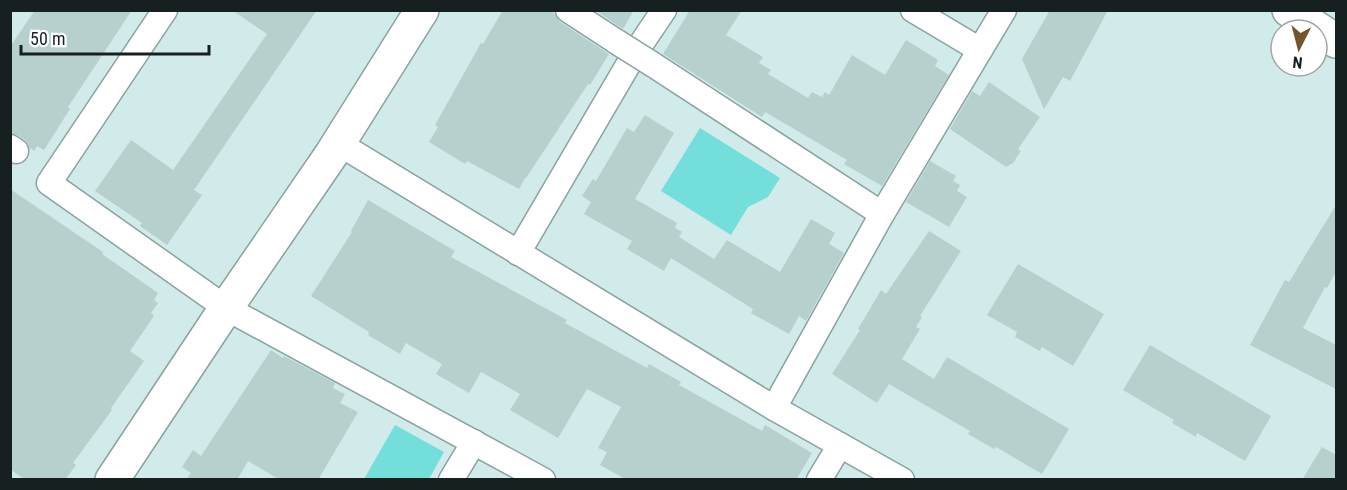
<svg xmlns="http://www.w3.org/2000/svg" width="1347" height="490" viewBox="0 0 1347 490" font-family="'Roboto Condensed',sans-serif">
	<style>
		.green { fill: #74dedb }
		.building { fill: #b6d0ce }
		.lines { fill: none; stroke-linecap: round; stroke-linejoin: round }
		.street-casing { stroke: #8aa3a2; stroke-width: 27 }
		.secondary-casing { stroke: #8aa3a2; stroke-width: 36 }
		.street { stroke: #fff; stroke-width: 24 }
		.secondary { stroke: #fff; stroke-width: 33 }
		.street-bridge-casing { stroke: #8aa3a2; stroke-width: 27; stroke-linecap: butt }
		.street-bridge { stroke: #fff; stroke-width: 24 }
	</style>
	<rect width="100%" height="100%" fill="#d0ebe9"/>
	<g class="green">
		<path d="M700,128l80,50 -12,19 -20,10 -17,28 -70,-44z"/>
		<path d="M395,425l49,27 -15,27h-65z"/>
	</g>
	<g class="building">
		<path d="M35,10h97l-64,97 2,2 -26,41 -7,-4 -3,5 -4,-3 -2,-4 -4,-5 -7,-4 -7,-2v-86z"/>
		<path d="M232,10h85l-123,180 8,5 -35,50 -27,-19 2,-3 -47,-32 36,-51 42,30 94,-136z"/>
		<path d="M503,10h46l6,4 5,8 49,32 -19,31 -2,-1 -62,94h-1l-6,11 -52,-28 -2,3 -36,-22 9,-15 -3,-2 46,-82 2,1z"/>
		<path d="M595,10h39l-11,19z"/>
		<path d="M690,10h52l-16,25 37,22 -4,6 12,7 -3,4 40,24 4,-6 10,5 3,-5 4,3 23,-40 33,20 21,-35 32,20 -3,6 14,9 -67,111 -38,-22 3,-4 -82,-48 -3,5 -99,-63z"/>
		<path d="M1050,10h58l-38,71 -7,-4 -19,32 -22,-50z"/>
		<path d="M989,82l51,35 -22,32 3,2 -8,12 -7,4 -56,-38 22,-38 8,5z"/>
		<path d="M645,115l29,18 -39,66 42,24 -2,5 7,4 -3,5 35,22 13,-19 53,32 31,-53 24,14 -6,11 15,9 -38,68 -7,-5 -10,18 -38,-21 2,-4 -82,-51 -7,13 -37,-22 5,-8 -48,-27 7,-12 -9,-6 11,-17 3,2 31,-53 7,4z"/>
		<path d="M930,161l26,15 -3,5 7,4 -3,6 10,6 -18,30 -43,-25z"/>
		<path d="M10,189l93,63 -1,2 56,39 -4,7 4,3 -7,10 3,3 -24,35 14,10 -33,47 1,2 -39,53 3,2 -11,15h-40l-15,-11z"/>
		<path d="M368,200l87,51 -4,6 116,63 -2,3 82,45 2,-4 32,18 -2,3 83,46 3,-6 47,28 -16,27h-169l-27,-15 7,-13 -9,-4 23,-41 -34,-18 -29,49 -48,-28 10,-16 -39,-22 -12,21 -33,-19 6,-10 -36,-21 -6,11 -32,-19 1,-3 -58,-36 41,-64 -1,-1z"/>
		<path d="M1336,205v67l-9,16 -2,-1 -22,41 33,17v44l-86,-44 35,-65 4,2z"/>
		<path d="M929,231l32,20 -41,65 2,1 -6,10 4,2 -18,30 32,20 13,-22 122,72 -27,45 -46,-27 -2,2 -26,-15 2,-3 -81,-47 -12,19 -45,-29 28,-44 -2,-1 23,-39 5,4z"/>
		<path d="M1018,264l86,50 -31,52 -31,-19 -2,4 -25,-14 2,-5 -30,-17z"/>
		<path d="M1150,345l121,71 -26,45 -48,-28 -1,4 -24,-14 2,-3 -51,-30z"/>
		<path d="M271,350l12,8 1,-2 51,27 -2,5 12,6 -5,9 18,9 -40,68h-38l-32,-19 -11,19h-51l5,-7 -9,-6 11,-17 8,6z"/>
		<path d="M1322,447l14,8v25h-34z"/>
	</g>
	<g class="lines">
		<defs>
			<g id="street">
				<path d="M165,10l-116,173 177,125 317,172"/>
				<path d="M568,10l49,32"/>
				<path d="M913,10l67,40 24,-40"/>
				<path d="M338,143l436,265 108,-194 -230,-150"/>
				<path d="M10,147l6,4"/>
				<path d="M882,214l98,-164"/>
				<path d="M518,253l117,-200 29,-43"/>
				<path d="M774,408l128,72"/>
				<path d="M451,480l23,-38"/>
				<path d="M819,480l21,-35"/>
			</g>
			<g id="secondary">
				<path d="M1289,10l47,31"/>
				<path d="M112,480l114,-172 105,-153 91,-145"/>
			</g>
		</defs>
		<use href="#street" class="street-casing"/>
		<use href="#secondary" class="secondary-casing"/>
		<use href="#street" class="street"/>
		<use href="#secondary" class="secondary"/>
		<defs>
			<path id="street-bridge" d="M617,42l35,22"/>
		</defs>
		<use href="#street-bridge" class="street-bridge-casing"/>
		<use href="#street-bridge" class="street-bridge"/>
	</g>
	<rect width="1347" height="490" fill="none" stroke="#172020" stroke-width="24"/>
	<g transform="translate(1299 48) rotate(186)"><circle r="28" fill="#ffffff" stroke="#a2a6a6" stroke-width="1.5"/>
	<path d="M0-4.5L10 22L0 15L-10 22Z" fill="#75562b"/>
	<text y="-9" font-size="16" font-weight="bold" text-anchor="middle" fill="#172020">N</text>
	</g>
	<path d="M21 45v9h188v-9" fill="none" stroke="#172020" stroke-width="3"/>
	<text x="30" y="45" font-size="18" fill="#172020" stroke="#ffffff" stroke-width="4.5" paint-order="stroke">50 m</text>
</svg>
